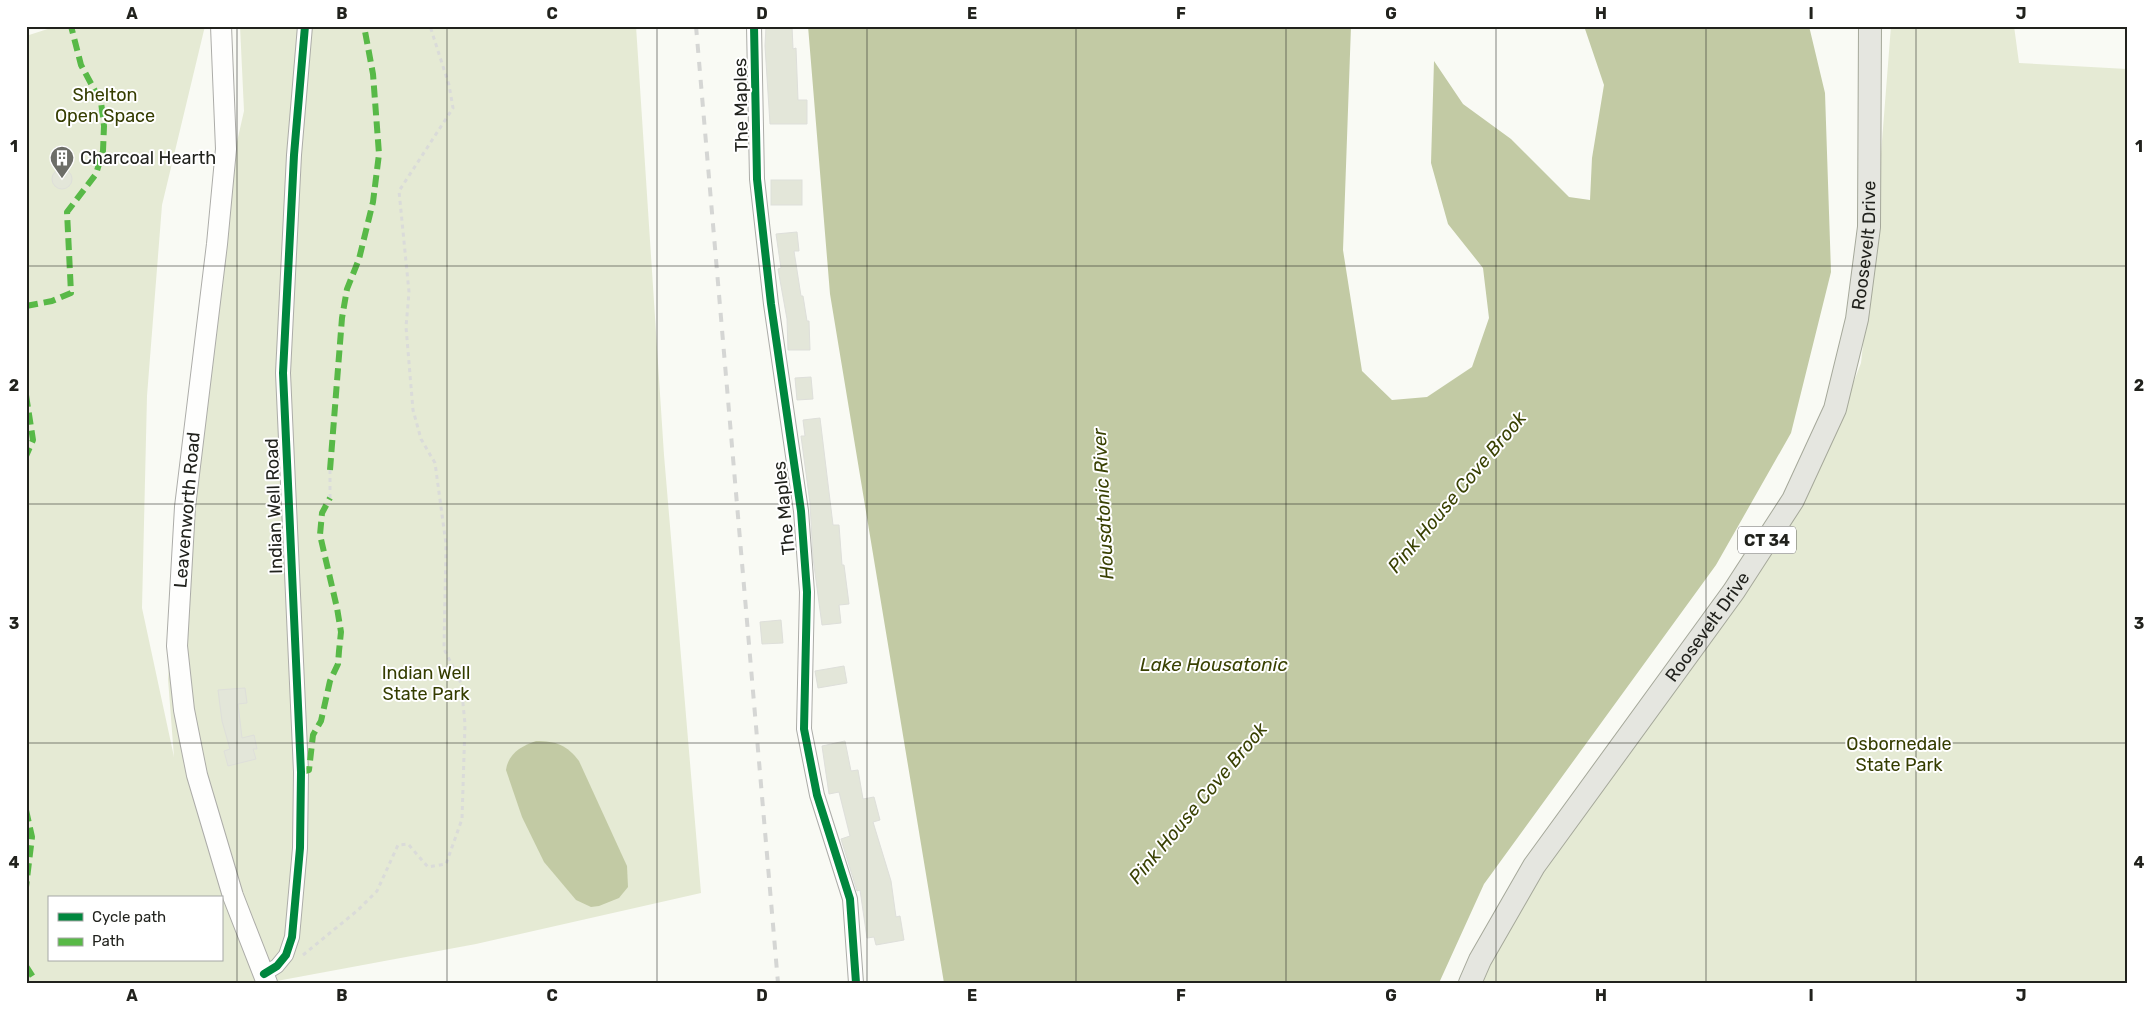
<svg xmlns="http://www.w3.org/2000/svg" width="2153" height="1009" viewBox="0 0 2153 1009" font-family="Rubik,sans-serif">
	<style>
		.green { fill: #e5ead4; fill-rule: evenodd }
		.water { fill: #c2caa4 }
		.building { fill: #e3e6d9; stroke: #dedfda }
		.lines { fill: none; stroke-linecap: round; stroke-linejoin: round }
		.street-casing { stroke: #acaca8; stroke-width: 16 }
		.secondary-casing { stroke: #acaca8; stroke-width: 22 }
		.primary-casing { stroke: #a5a89a; stroke-width: 24 }
		.path { stroke: #dadbd9; stroke-width: 3; stroke-dasharray: 4 4; stroke-linecap: butt }
		.street { stroke: #fefefd; stroke-width: 14 }
		.secondary { stroke: #fefefd; stroke-width: 20 }
		.primary { stroke: #e5e6e0; stroke-width: 22 }
		.rail { stroke: #d5d6d4; stroke-width: 4; stroke-dasharray: 9 9; stroke-linecap: butt }
		.quiet { stroke: #58b947; stroke-width: 6; stroke-dasharray: 12 6; stroke-linecap: butt }
		.cycleway-casing { stroke: #fff; stroke-width: 11 }
		.cycleway { stroke: #00873e; stroke-width: 8 }
		.grid { fill: none; stroke: #21221d; stroke-width: 1; stroke-opacity: 0.55 }
		.labels { text-anchor: middle; dominant-baseline: central; stroke-width: 4; stroke-linejoin: round; paint-order: stroke }
		.shield { fill: #fff; stroke: #646461; stroke-width: 1 }
		.shield-label { font-size: 16px; font-weight: bold; fill: #21221d }
		.park-label { font-size: 18px; fill: #353d00; stroke: #fff }
		.street-label { font-size: 18px; fill: #21221d; stroke: #fff }
		.poi-label { font-size: 18px; fill: #21221d; stroke: #fff; text-anchor: start }
		.water-label { font-size: 19px; font-style: italic; fill: #394102; stroke: #fff }
		.neatline { fill: none; stroke: #21221d; stroke-width: 2 }
		.grid-label { font-size: 16px; text-anchor: middle; font-weight: bold; fill: #21221d }
	</style>
	<rect width="100%" height="100%" fill="#f9faf4"/>
	<g class="green">
		<path d="M57,26h148l-43,179 -15,191 -5,212 32,149 -6,-78 11,-145 24,-243 41,-180 -4,-85h396l28,429 37,438 -225,51 -210,39h-240v-947zM49,898h172v62h-172z"/>
		<path d="M1891,26h123l5,37 108,6v914h-648l16,-37 340,-516 26,-67 12,-107z"/>
	</g>
	<g class="water">
		<path d="M808,26h543l-8,224 19,121 30,29 35,-3 45,-30 17,-49 -6,-50 -35,-44 -17,-61 3,-102 29,43 48,35 58,58 21,3 2,-42 12,-73 -20,-59h225l16,67 6,179 -40,161 -75,132 -232,319 -45,99h-495l-114,-689z"/>
		<path d="M536,741c20,0 31,4 43,20l48,105 1,21 -9,11 -20,8 -8,1 -15,-7 -32,-38 -22,-45 -16,-47c2,-16 15,-24 30,-29z"/>
	</g>
	<g class="building">
		<path d="M766,26h26l1,23 3,-1 2,52h9v24h-37l-5,-78z"/>
		<circle cx="62" cy="179" r="10"/>
		<rect x="771" y="180" width="31" height="25"/>
		<path d="M797,232l2,19h-5l7,45h2l4,25h2l1,29h-22l-1,-31 -9,-50 3,-1 -5,-34z"/>
		<path d="M811,377l2,22 -16,1 -2,-22z"/>
		<path d="M820,418l13,107h6l3,40h2l5,39 -10,1 2,18 -19,2 -9,-67 -3,-55 -9,-67h4l-2,-16z"/>
		<path d="M781,620l2,23 -21,1 -2,-22z"/>
		<path d="M844,666l3,17 -29,5 -3,-17z"/>
		<path d="M245,688l2,15 -9,1 4,34 12,-3 3,14h-4l3,10 -28,7 -4,-15 6,-2 -8,-28 -4,-31z"/>
		<path d="M845,741l6,30 7,-1 5,29 11,-2 6,23 -7,2 18,59 5,36 4,-1 4,24 -28,5 -2,-8 -7,1 -7,-48 -3,1 -16,-52 9,-3 -11,-44 -10,2 -7,-48z"/>
	</g>
	<g class="lines">
		<defs>
			<g id="street">
				<path d="M754,26l3,153 14,125 30,207 6,81 -3,137 13,66 33,104 6,84"/>
				<path d="M264,974l13,-8 9,-11 6,-18 8,-89 1,-76 -18,-399 11,-218 11,-129"/>
			</g>
			<path id="secondary" d="M221,26l5,123 -9,95 -32,263 -8,139 7,64 13,65 36,121 34,87"/>
			<g id="primary">
				<path id="s1" d="M1470,983l10,-23 54,-94 200,-275 59,-91 42,-91 22,-90 12,-92 1,-201"/>
			</g>
		</defs>
		<use href="#street" class="street-casing"/>
		<use href="#secondary" class="secondary-casing"/>
		<use href="#primary" class="primary-casing"/>
		<g class="path">
			<path d="M330,498v-28"/>
			<path d="M303,955l55,-45 19,-19 21,-46 10,-1 20,23 18,-3 16,-45 3,-95 -4,-41 -17,-34 2,-105 -11,-81 -14,-24 -8,-29 -7,-83 3,-35 -10,-101 54,-83 -4,-23 -19,-59"/>
		</g>
		<use href="#street" class="street"/>
		<use href="#secondary" class="secondary"/>
		<use href="#primary" class="primary"/>
		<path class="rail" d="M696,26l82,957"/>
		<g class="quiet">
			<path d="M26,306l26,-5 19,-8 -4,-81 29,-38 7,-23 1,-25 -3,-24 -20,-37 -10,-39"/>
			<path d="M26,395l7,45 -7,16"/>
			<path d="M330,470l12,-152 5,-29 12,-30 14,-57 6,-48 -6,-80 -9,-48"/>
			<path d="M301,772l8,-2 4,-35 8,-14 9,-40 8,-17 1,-13 2,-19 -4,-24 -17,-73 2,-22 8,-15"/>
			<path d="M26,810l6,27 -6,50"/>
			<path d="M26,966l7,11 1,6"/>
		</g>
		<defs>
			<g id="cycleway">
				<path d="M754,26l3,153 14,125 30,207 6,81 -3,137 13,66 33,104 6,84"/>
				<path d="M264,974l13,-8 9,-11 6,-18 8,-89 1,-76 -18,-399 11,-218 11,-129"/>
			</g>
		</defs>
		<use href="#cycleway" class="cycleway-casing"/>
		<use href="#cycleway" class="cycleway"/>
	</g>
	<path class="grid" d="M237,26v957M447,26v957M657,26v957M867,26v957M1076,26v957M1286,26v957M1496,26v957M1706,26v957M1916,26v957M26,266h2101M26,504h2101M26,743h2101"/>
	<defs>
		<symbol id="building-pin" viewBox="-11 -11 22 30"><path d="M0 17L-7.5 6A9.5 9.5 0 1 1 7.5 6Z" fill="#6d6e68" stroke="#fff"/><path d="M-4-6H4V6H1V3H-1V6H-4ZM-2.5-4.3h1.7v1.8h-1.7ZM.8-4.3h1.7v1.8H.8ZM-2.5-1h1.7V.8h-1.7ZM.8-1h1.7V.8H.8Z" fill="#fff"/></symbol>
	</defs>
	<g fill-rule="evenodd">
		<use href="#building-pin" x="48" y="144" width="28" height="38"/>
	</g>
	<g class="labels">
		<rect class="shield" x="1738" y="526.5" width="58" height="27" rx="4"/>
		<g class="shield-label">
			<text x="1767" y="540">CT 34</text>
		</g>
		<g class="park-label">
			<text x="105" y="95">Shelton<tspan x="105" dy="21">Open Space</tspan></text>
			<text x="426" y="673">Indian Well<tspan x="426" dy="21">State Park</tspan></text>
			<text x="1899" y="744">Osbornedale<tspan x="1899" dy="21">State Park</tspan></text>
		</g>
		<g class="street-label">
			<text transform="translate(741 105) rotate(-91)">The Maples</text>
			<text stroke="none"><textPath href="#s1" startOffset="849">Roosevelt Drive</textPath></text>
			<text transform="translate(274 506) rotate(-92)">Indian Well Road</text>
			<text transform="translate(784 508) rotate(-96)">The Maples</text>
			<text transform="translate(187 510) rotate(-85)">Leavenworth Road</text>
			<text stroke="none"><textPath href="#s1" startOffset="429">Roosevelt Drive</textPath></text>
		</g>
		<g class="poi-label">
			<text x="80" y="158">Charcoal Hearth</text>
		</g>
		<g class="water-label">
			<text transform="translate(1457 492) rotate(-50)">Pink House Cove Brook</text>
			<text transform="translate(1103 504) rotate(-93)">Housatonic River</text>
			<text x="1214" y="664">Lake Housatonic</text>
			<text transform="translate(1198 803) rotate(-50)">Pink House Cove Brook</text>
		</g>
	</g>
	<rect width="2153" height="1009" fill="none" stroke="#ffffff" stroke-width="55"/>
	<rect x="48" y="896" width="175" height="65" fill="#ffffff" stroke="#a6a7a5"/>
	<rect x="58" y="913" width="25" height="8" fill="#00873e" stroke="#a6a7a5"/>
	<text x="92" y="922" font-size="15" fill="#21221d">Cycle path</text>
	<rect x="58" y="938" width="25" height="8" fill="#58b947" stroke="#a6a7a5"/>
	<text x="92" y="946" font-size="15" fill="#21221d">Path</text>
	<rect x="28" y="28" width="2098" height="954" class="neatline"/>
	<g class="grid-label">
		<text x="132" y="19">A</text>
		<text x="342" y="19">B</text>
		<text x="552" y="19">C</text>
		<text x="762" y="19">D</text>
		<text x="972" y="19">E</text>
		<text x="1181" y="19">F</text>
		<text x="1391" y="19">G</text>
		<text x="1601" y="19">H</text>
		<text x="1811" y="19">I</text>
		<text x="2021" y="19">J</text>
		<text x="14" y="152">1</text>
		<text x="2139" y="152">1</text>
		<text x="14" y="391">2</text>
		<text x="2139" y="391">2</text>
		<text x="14" y="629">3</text>
		<text x="2139" y="629">3</text>
		<text x="14" y="868">4</text>
		<text x="2139" y="868">4</text>
		<text x="132" y="1001">A</text>
		<text x="342" y="1001">B</text>
		<text x="552" y="1001">C</text>
		<text x="762" y="1001">D</text>
		<text x="972" y="1001">E</text>
		<text x="1181" y="1001">F</text>
		<text x="1391" y="1001">G</text>
		<text x="1601" y="1001">H</text>
		<text x="1811" y="1001">I</text>
		<text x="2021" y="1001">J</text>
	</g>
</svg>
